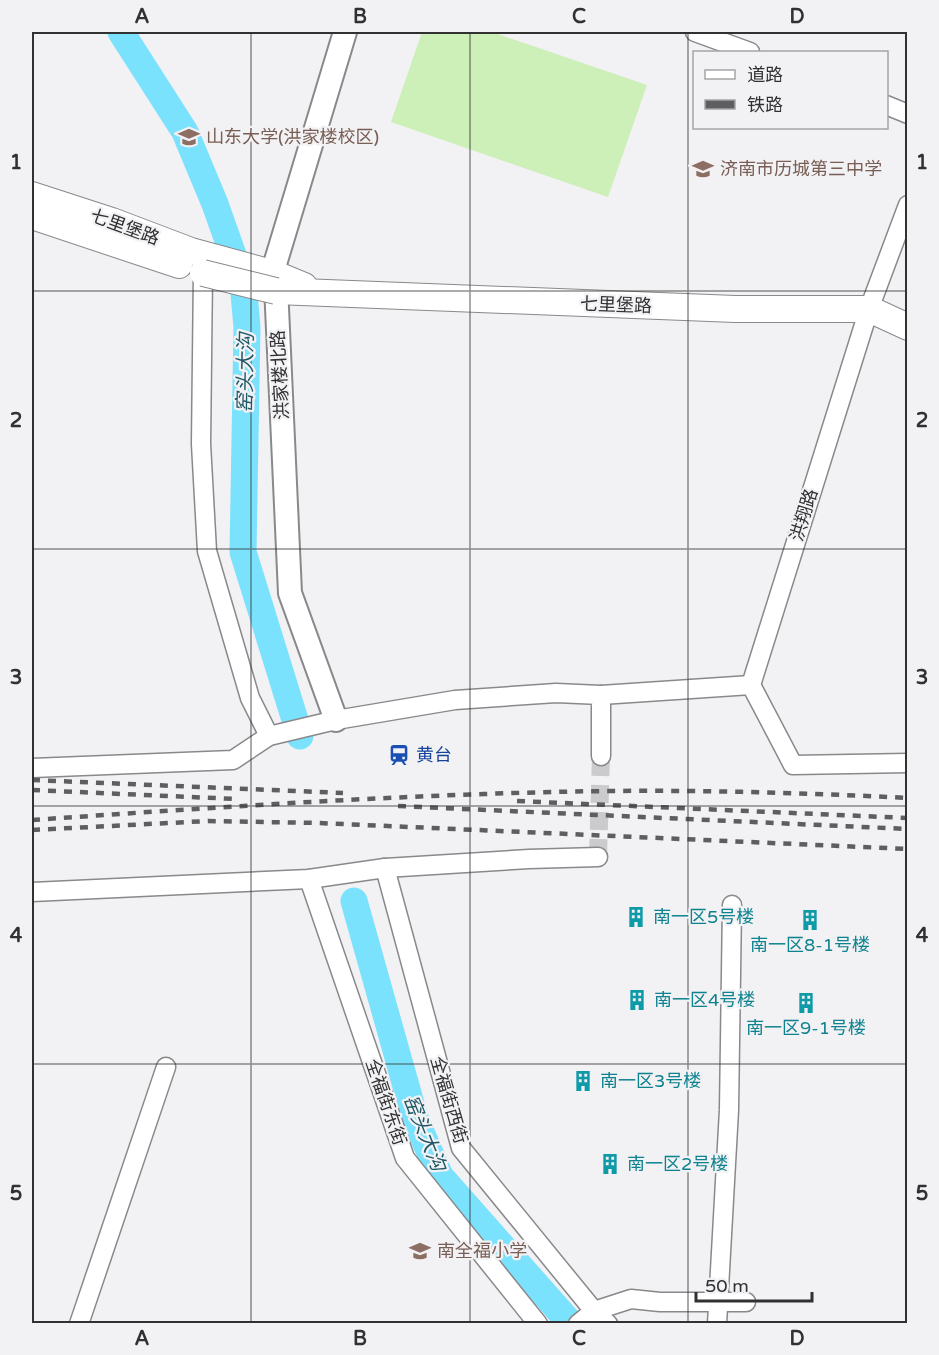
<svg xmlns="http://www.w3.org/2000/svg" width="939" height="1355" viewBox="0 0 939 1355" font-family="'Varela Round','Noto Sans SC',sans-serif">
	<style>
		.garden { fill: #cdefb8 }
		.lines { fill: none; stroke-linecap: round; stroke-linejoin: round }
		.river { stroke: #7be2fd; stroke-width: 27 }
		.minor-tunnel { stroke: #cbcbcd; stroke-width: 18; stroke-dasharray: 18 9; stroke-linecap: butt }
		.minor-casing { stroke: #89888b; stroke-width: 21 }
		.tertiary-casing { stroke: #89888b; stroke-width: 26 }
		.secondary-casing { stroke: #89888b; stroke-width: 28 }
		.minor { stroke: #fff; stroke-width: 18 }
		.tertiary { stroke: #fff; stroke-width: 22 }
		.secondary { stroke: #fff; stroke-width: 26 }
		.rail { stroke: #5e5d5f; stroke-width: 4.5; stroke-dasharray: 8 8; stroke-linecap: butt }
		.secondary-bridge-casing { stroke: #89888b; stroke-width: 28; stroke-linecap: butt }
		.secondary-bridge { stroke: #fff; stroke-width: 26 }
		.grid { fill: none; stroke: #313132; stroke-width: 1.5; stroke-opacity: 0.55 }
		.labels { text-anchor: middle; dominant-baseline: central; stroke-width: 4.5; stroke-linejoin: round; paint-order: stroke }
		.education-label { font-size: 18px; fill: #785e54; stroke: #f2f1f4; text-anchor: start }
		.street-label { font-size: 18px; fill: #313132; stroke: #f2f1f4 }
		.transit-label { font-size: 18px; fill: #164399; stroke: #f2f1f4; text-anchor: start }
		.culture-label { font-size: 18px; fill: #0d838f; stroke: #f2f1f4; text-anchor: start }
		.water-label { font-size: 20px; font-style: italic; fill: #205a68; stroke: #f2f1f4 }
		.neatline { fill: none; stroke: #313132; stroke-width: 2 }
		.grid-label { font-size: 20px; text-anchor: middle; font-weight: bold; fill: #313132 }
	</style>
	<rect width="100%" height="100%" fill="#f2f1f4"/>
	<path class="garden" d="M422,32h70l155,53 -39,112 -217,-75z"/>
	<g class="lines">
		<g class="river">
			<path d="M121,32l64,100 30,72 28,79 4,44 -4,225 57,184"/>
			<path d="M354,901l61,217 25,58 131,148"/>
		</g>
		<path class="minor-tunnel" d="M598,857l3,-101"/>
		<defs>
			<g id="minor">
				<path d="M695,32l55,20"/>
				<path d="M886,105l22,9"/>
				<path d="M205,264l-2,9 -2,171 6,107 43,147 19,38"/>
				<path d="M751,685l42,80 115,-2"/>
				<path d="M601,695l150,-10 118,-376 39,-104"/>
				<path d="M32,768l201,-8 36,-24 67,-16 119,-20 101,-7 45,2v61"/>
				<path d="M385,868l76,280 133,163 14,13"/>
				<path d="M309,879l96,279 133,166"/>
				<path d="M32,892l277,-13 76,-11 144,-9 69,-2"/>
				<path d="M79,1324l87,-257"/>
				<path d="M578,1324l16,-13 37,-12 29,3h86"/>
				<path d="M717,1324l12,-214 3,-205"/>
			</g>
			<path id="tertiary" d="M336,720l-46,-127 -15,-329 70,-232"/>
			<g id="secondary">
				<path d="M32,195l80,26 79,30 84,23 29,12"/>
				<path d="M32,216l147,49"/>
				<path d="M276,291l459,18h134l39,18"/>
			</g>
		</defs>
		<use href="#minor" class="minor-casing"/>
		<use href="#tertiary" class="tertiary-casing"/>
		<use href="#secondary" class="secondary-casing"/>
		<use href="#minor" class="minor"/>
		<use href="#tertiary" class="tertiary"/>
		<use href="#secondary" class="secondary"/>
		<g class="rail">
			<path d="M32,780l311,13"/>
			<path d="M32,790l204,9"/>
			<path d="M517,801l391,17"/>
			<path d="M398,806l510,23"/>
			<path d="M32,820c173,-12 347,-24 521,-28 118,-3 237,0 355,6"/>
			<path d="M32,830l176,-9 111,2 589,26"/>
		</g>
		<defs>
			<path id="secondary-bridge" d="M203,273l73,18"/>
		</defs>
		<use href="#secondary-bridge" class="secondary-bridge-casing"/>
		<use href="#secondary-bridge" class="secondary-bridge"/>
	</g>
	<path class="grid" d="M251,32v1292M470,32v1292M688,32v1292M32,291h876M32,549h876M32,806h876M32,1064h876"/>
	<defs>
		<symbol id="university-bare" viewBox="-9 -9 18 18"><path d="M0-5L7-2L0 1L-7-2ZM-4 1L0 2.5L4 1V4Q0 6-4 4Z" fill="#8d6e63" stroke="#f2f1f4" stroke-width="2.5" paint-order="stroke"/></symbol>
		<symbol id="school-bare" viewBox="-9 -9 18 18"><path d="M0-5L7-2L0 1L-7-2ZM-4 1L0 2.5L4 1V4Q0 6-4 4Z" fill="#8d6e63" stroke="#f2f1f4" stroke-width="2.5" paint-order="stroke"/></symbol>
		<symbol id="station-bare" viewBox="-9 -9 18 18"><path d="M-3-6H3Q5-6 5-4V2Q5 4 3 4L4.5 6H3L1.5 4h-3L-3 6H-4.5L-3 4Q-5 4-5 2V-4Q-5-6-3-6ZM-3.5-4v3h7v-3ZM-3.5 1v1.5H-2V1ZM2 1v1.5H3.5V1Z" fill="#1a4fb4" stroke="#f2f1f4" stroke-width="2.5" paint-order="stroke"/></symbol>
		<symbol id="building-bare" viewBox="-9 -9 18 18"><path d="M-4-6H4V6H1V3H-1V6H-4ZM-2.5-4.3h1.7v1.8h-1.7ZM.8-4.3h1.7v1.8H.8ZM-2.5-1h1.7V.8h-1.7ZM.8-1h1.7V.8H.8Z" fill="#0f9aa8" stroke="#f2f1f4" stroke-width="2.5" paint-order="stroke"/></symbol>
	</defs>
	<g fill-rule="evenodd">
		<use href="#university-bare" x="174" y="122" width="30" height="30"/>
		<use href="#school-bare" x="688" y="154" width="30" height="30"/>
		<use href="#station-bare" x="384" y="740" width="30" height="30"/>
		<use href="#building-bare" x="621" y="902" width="30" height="30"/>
		<use href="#building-bare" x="795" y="905" width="30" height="30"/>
		<use href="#building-bare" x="622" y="985" width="30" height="30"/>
		<use href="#building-bare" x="791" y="988" width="30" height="30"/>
		<use href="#building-bare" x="568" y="1066" width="30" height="30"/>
		<use href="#building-bare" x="595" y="1149" width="30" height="30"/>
		<use href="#school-bare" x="405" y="1236" width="30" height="30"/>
	</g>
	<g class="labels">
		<g class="education-label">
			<text x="206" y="137">山东大学(洪家楼校区)</text>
			<text x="720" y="169">济南市历城第三中学</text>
			<text x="437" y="1251">南全福小学</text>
		</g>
		<g class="street-label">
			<text transform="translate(125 227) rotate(20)">七里堡路</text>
			<text transform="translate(616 305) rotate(2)">七里堡路</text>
			<text transform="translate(280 375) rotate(-93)">洪家楼北路</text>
			<text transform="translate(804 515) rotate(-73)">洪翔路</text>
			<text transform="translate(449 1100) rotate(74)">全福街西街</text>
			<text transform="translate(386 1102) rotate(71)">全福街东街</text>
		</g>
		<g class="transit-label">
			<text x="416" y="755">黄台</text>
		</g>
		<g class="culture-label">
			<text x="653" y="917">南一区5号楼</text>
			<text x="810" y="945" text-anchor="middle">南一区8-1号楼</text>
			<text x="654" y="1000">南一区4号楼</text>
			<text x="806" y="1028" text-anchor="middle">南一区9-1号楼</text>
			<text x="600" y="1081">南一区3号楼</text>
			<text x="627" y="1164">南一区2号楼</text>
		</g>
		<g class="water-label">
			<text transform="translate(246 373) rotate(-89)">窑头大沟</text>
			<text transform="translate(424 1133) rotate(68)">窑头大沟</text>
		</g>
	</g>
	<rect width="939" height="1355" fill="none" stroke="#f2f1f4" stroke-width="66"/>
	<rect x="693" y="51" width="195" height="78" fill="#f2f1f4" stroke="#a5a4a6" stroke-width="1.5"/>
	<rect x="705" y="70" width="30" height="9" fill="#ffffff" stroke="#a5a4a6" stroke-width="1.5"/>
	<text x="747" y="81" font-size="18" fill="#313132">道路</text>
	<rect x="705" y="100" width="30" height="9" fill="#5e5d5f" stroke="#a5a4a6" stroke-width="1.5"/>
	<text x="747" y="111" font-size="18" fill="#313132">铁路</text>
	<path d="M696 1292v9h116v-9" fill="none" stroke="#313132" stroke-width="3"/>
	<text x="705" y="1292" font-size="18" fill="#313132" stroke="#f2f1f4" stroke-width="4.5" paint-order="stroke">50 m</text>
	<rect x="33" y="33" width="873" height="1289" class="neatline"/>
	<g class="grid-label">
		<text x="142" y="23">A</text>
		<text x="360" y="23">B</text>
		<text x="579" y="23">C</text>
		<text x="797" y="23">D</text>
		<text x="16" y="169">1</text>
		<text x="922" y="169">1</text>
		<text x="16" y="427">2</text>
		<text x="922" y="427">2</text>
		<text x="16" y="684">3</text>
		<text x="922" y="684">3</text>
		<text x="16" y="942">4</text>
		<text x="922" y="942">4</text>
		<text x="16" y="1200">5</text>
		<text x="922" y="1200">5</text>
		<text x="142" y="1345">A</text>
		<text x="360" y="1345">B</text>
		<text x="579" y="1345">C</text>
		<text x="797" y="1345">D</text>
	</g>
</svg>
